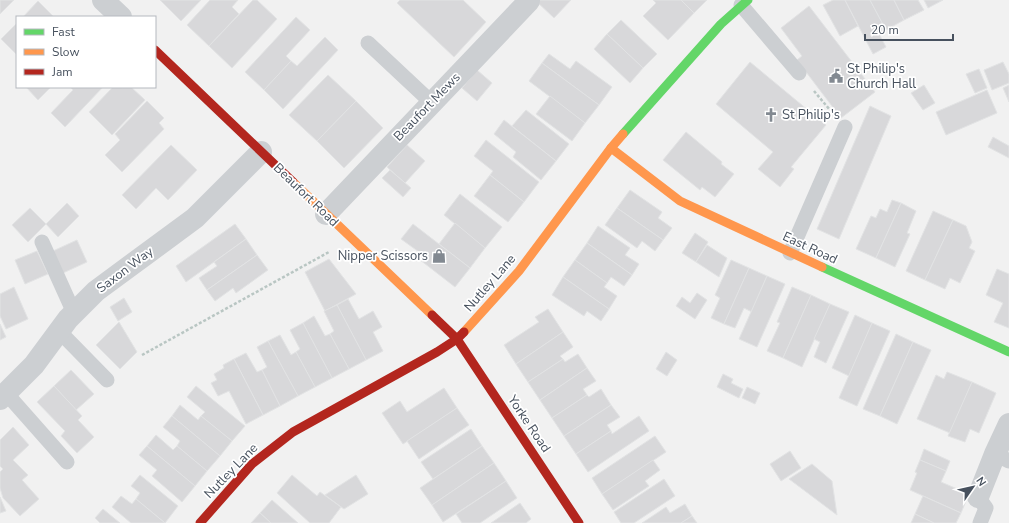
<svg xmlns="http://www.w3.org/2000/svg" width="1009" height="523" viewBox="0 0 1009 523" font-family="'Nunito Sans',sans-serif">
	<style>
		.building { fill: #d8d8da; stroke: #e2e3e4 }
		.lines { fill: none; stroke-linecap: round; stroke-linejoin: round }
		.path { stroke: #b9c6c3; stroke-width: 2.5; stroke-dasharray: 3 2; stroke-linecap: butt }
		.lane { stroke: #cccfd2; stroke-width: 15 }
		.street { stroke: #cccfd2; stroke-width: 22 }
		.fast { stroke: #63d668; stroke-width: 9 }
		.slow { stroke: #ff974d; stroke-width: 9 }
		.jam { stroke: #b3261e; stroke-width: 9 }
		.labels { text-anchor: middle; dominant-baseline: central; stroke-width: 3.5; stroke-linejoin: round; paint-order: stroke }
		.poi-label { font-size: 13px; fill: #47515e; stroke: #fff; text-anchor: start }
		.street-label { font-size: 13px; fill: #47515e; stroke: #fff }
	</style>
	<rect width="100%" height="100%" fill="#f1f1f1"/>
	<g class="building">
		<path d="M0,0h14l-14,14z"/>
		<path d="M160,0h41l-20,21z"/>
		<path d="M210,0h28l-6,7 7,7 -30,32 -22,-21z"/>
		<path d="M253,0h4l20,19 -45,49 -23,-22z"/>
		<path d="M400,0h63l23,22 -32,35 -57,-54z"/>
		<path d="M535,0h36l-17,18z"/>
		<path d="M653,0h28l13,13 -26,27 -25,-24 13,-13z"/>
		<path d="M681,0h26l-13,13z"/>
		<path d="M833,0h12l13,26 -18,10 -17,-31z"/>
		<path d="M845,0h25l16,30 -7,4 7,13 -13,7z"/>
		<path d="M870,0h24l10,20 -18,10z"/>
		<path d="M894,0h24l6,10 -20,10z"/>
		<path d="M924,0h19l-15,8z"/>
		<path d="M38,1l16,16h-31z"/>
		<path d="M809,6l66,86 -34,26 -44,-58 5,-4 -21,-28z"/>
		<path d="M296,17l14,13 -24,26 5,5 -27,29 -19,-18z"/>
		<path d="M621,20l36,34 -14,14 -36,-34z"/>
		<path d="M17,23v32l-16,-16z"/>
		<path d="M607,34l36,34 -13,15 -36,-34z"/>
		<path d="M325,37l13,13 -55,59 -19,-19 27,-29 6,5z"/>
		<path d="M549,54l21,15 6,-8 36,26 -13,18 -57,-42z"/>
		<path d="M750,62l76,63 -35,42 3,2 -14,18 -22,-18 15,-17 -57,-48z"/>
		<path d="M1003,62l6,12v9l-17,7 -8,-20z"/>
		<path d="M542,63l57,42 -14,18 -56,-42z"/>
		<path d="M979,69l8,19 -12,5 -9,-19z"/>
		<path d="M477,70l15,13 -15,18 -15,-13z"/>
		<path d="M328,75l28,26 -39,40 -28,-26z"/>
		<path d="M924,85l11,18 -12,7 -12,-17z"/>
		<path d="M1009,85v17l-6,-14z"/>
		<path d="M26,87h25l-13,13z"/>
		<path d="M70,87h33l-38,40 -14,-14 22,-23z"/>
		<path d="M113,87h8l2,1 1,-1h7l14,13 -33,35 -23,-23z"/>
		<path d="M987,90l10,23 -51,22 -10,-23z"/>
		<path d="M550,96l35,27 -13,18 -36,-27z"/>
		<path d="M147,101l17,17 -5,5 5,6 -42,43 -17,-17 15,-15 -5,-6z"/>
		<path d="M356,101l27,27 -39,40 -27,-27z"/>
		<path d="M870,106l21,10 -52,123 -22,-10z"/>
		<path d="M526,110l43,34 -13,17 -44,-35z"/>
		<path d="M504,120l52,41 -15,19 -28,-23 3,-5 -22,-18z"/>
		<path d="M686,132l36,30 -1,2 13,10 -19,23 -13,-10 -2,3 -37,-30z"/>
		<path d="M993,137l16,9v12l-21,-11z"/>
		<path d="M486,140l53,42 -15,20 -34,-27 3,-4 -19,-15z"/>
		<path d="M171,145l26,25 -29,30 -12,-12 -20,21 -14,-14z"/>
		<path d="M407,145l18,16 -20,22 -18,-16z"/>
		<path d="M390,170l21,18 -8,9 -21,-19z"/>
		<path d="M490,175l34,27 -16,20 -34,-26z"/>
		<path d="M630,190l32,22 -4,6 14,10 -9,12 -46,-32z"/>
		<path d="M460,194l42,33 -17,21 -41,-33z"/>
		<path d="M892,200l9,3 -25,55 -20,-9 15,-33 5,2 4,-9 7,3z"/>
		<path d="M67,203l12,13 -21,21 -12,-13z"/>
		<path d="M901,203l15,8 -9,22 3,1 -15,33 -19,-9z"/>
		<path d="M30,208l16,16 -18,18 -16,-17z"/>
		<path d="M617,208l46,32 -8,11 -13,-10 -5,7 -32,-23z"/>
		<path d="M933,211l20,9 -28,60 -19,-9z"/>
		<path d="M953,220l13,6 6,16 -3,6 6,3 -15,32 -10,-5 -5,11 -20,-9z"/>
		<path d="M455,223l30,25 -15,20 -31,-24z"/>
		<path d="M235,224l11,15 -60,43 -10,-16z"/>
		<path d="M413,224l57,44 -15,19 -40,-31 4,-4 -18,-13z"/>
		<path d="M598,226l32,22 -5,7 14,9 -7,11 -45,-32z"/>
		<path d="M695,233l13,9 -12,20 -14,-9z"/>
		<path d="M246,239l11,16 -50,35 -8,-12 18,-12 -3,-4z"/>
		<path d="M77,240l10,22 -24,11 -10,-22z"/>
		<path d="M587,243l45,32 -8,11 -13,-9 -4,6 -32,-23z"/>
		<path d="M707,245l20,13 -8,19 -23,-15z"/>
		<path d="M37,251l11,23 -23,10 -10,-24z"/>
		<path d="M257,255l11,15 -32,23 -3,-5 -18,13 -8,-11z"/>
		<path d="M329,259l27,35 -31,17 -20,-39z"/>
		<path d="M575,260l32,23 -3,4 13,9 -8,13 -46,-32z"/>
		<path d="M731,260l18,8 -25,56 -13,-6 9,-20 -5,-3z"/>
		<path d="M749,268l18,8 -15,36 -8,-4 -9,20 -11,-4z"/>
		<path d="M997,269l12,5v54l-15,-6 9,-19 -17,-8z"/>
		<path d="M767,276l18,8 -28,63 -18,-8z"/>
		<path d="M563,277l46,32 -8,12 -14,-10 -3,5 -32,-21z"/>
		<path d="M14,287l14,32 -22,10 -6,-13v-22z"/>
		<path d="M792,287l19,8 -28,63 -16,-7 13,-28 -3,-1z"/>
		<path d="M697,293l10,7 -12,19 -19,-13 6,-9 8,6z"/>
		<path d="M811,295l19,9 -28,63 -19,-9z"/>
		<path d="M124,298l8,14 -14,9 -8,-14z"/>
		<path d="M348,299l11,20 14,-8 9,16 -9,5 10,19 -17,9 -29,-55z"/>
		<path d="M830,304l19,8 -23,51 -12,-6 6,-15 -6,-3z"/>
		<path d="M337,305l29,55 -17,9 -19,-35 4,-3 -10,-20z"/>
		<path d="M548,309l15,23 -47,32 -12,-19 35,-23 -4,-5z"/>
		<path d="M855,315l17,8 -23,53 -17,-8z"/>
		<path d="M314,316l11,20 5,-2 19,35 -17,9 -29,-55z"/>
		<path d="M119,322l18,30 -17,17 -24,-24z"/>
		<path d="M303,323l29,55 -17,9 -19,-35 4,-3 -10,-19z"/>
		<path d="M872,323l18,8 -33,75 -18,-8z"/>
		<path d="M0,324l6,13 -6,3z"/>
		<path d="M563,332l10,15 -13,9 3,3 -35,23 -12,-18z"/>
		<path d="M896,334l17,8 -33,74 -17,-7z"/>
		<path d="M280,335l11,20 5,-3 19,35 -17,9 -30,-55z"/>
		<path d="M268,341l30,55 -18,10 -18,-36 5,-3 -10,-20z"/>
		<path d="M913,342l18,8 -34,74 -17,-8z"/>
		<path d="M666,352l11,8 -10,16 -11,-7z"/>
		<path d="M246,353l11,19 5,-2 18,36 -17,9 -29,-56z"/>
		<path d="M578,354l9,14 -47,32 -12,-18 35,-23 2,3z"/>
		<path d="M234,359l29,56 -17,9 -17,-33 -11,5 -7,-13 6,-3 -3,-6 10,-6 -1,-3z"/>
		<path d="M587,368l9,13 -13,8 4,6 -35,23 -12,-18z"/>
		<path d="M71,370l23,24 -18,16 -22,-24z"/>
		<path d="M947,372l25,10 -22,51 -33,-14 19,-44 8,4z"/>
		<path d="M723,374l10,5 -2,4 12,6 -4,9 -22,-11z"/>
		<path d="M972,382l24,11 -17,40 -9,-4 -5,13 -17,-6z"/>
		<path d="M54,386l28,30 -4,4 16,17 -17,16 -16,-17 4,-5 -28,-29z"/>
		<path d="M196,386l49,40 -13,15 -31,-25 4,-4 -18,-15z"/>
		<path d="M747,387l13,6 -5,11 -13,-6z"/>
		<path d="M444,388l13,20 -54,36 -21,-31 18,-12 7,11z"/>
		<path d="M601,389l10,16 -47,31 -12,-18 35,-23 2,2z"/>
		<path d="M180,405l18,15 3,-4 31,25 -12,15 -48,-40z"/>
		<path d="M611,405l9,12 -13,8 4,6 -35,23 -12,-18z"/>
		<path d="M457,408l12,17 -50,34 -12,-18z"/>
		<path d="M172,416l48,40 -13,15 -30,-25 3,-5 -17,-14z"/>
		<path d="M639,416l10,15 -61,41 -12,-18 35,-23 1,3z"/>
		<path d="M13,427l16,18 -16,15 15,15 -6,5 17,19 -19,17 -17,-18 -3,-10v-16l3,-3 -3,-3v-26z"/>
		<path d="M471,429l11,17 -49,33 -12,-17z"/>
		<path d="M156,435l17,15 4,-4 30,25 -12,15 -48,-40z"/>
		<path d="M655,436l11,16 -64,42 -10,-16z"/>
		<path d="M147,446l48,40 -13,16 -30,-26 5,-6 -18,-15z"/>
		<path d="M482,446l12,17 -62,42 -12,-17z"/>
		<path d="M924,449l26,12 -4,10 -26,-11z"/>
		<path d="M790,451l11,17 -20,13 -11,-17z"/>
		<path d="M653,460l7,10 -15,11 4,5 -36,24 -11,-16z"/>
		<path d="M920,460l26,11 -5,11 28,12 -8,19 -51,-23 7,-17 -2,-1z"/>
		<path d="M494,463l12,18 -63,41 -11,-17z"/>
		<path d="M812,464l20,17 5,34 -48,-36z"/>
		<path d="M140,475l38,31 -13,17 -29,-24 4,-6 -9,-7z"/>
		<path d="M292,475l25,21 3,-4 21,15 -12,16h-19l-33,-30z"/>
		<path d="M356,475l12,19 -24,15 -19,-14z"/>
		<path d="M664,479l11,17 -41,27h-13l-7,-11z"/>
		<path d="M506,481l11,17 -37,25h-18l-6,-9z"/>
		<path d="M121,496l11,8 4,-5 29,24h-34l-19,-16z"/>
		<path d="M923,496l38,17 -5,10h-22l-19,-9z"/>
		<path d="M0,497l6,14 -6,2z"/>
		<path d="M272,500l26,23h-27l-11,-10z"/>
		<path d="M520,503l11,16 -5,4h-35z"/>
		<path d="M685,504l7,12 -11,7h-39l24,-16 4,6z"/>
		<path d="M103,509l17,14h-20l-5,-5z"/>
		<path d="M260,513l11,10h-20z"/>
		<path d="M915,514l19,9h-23z"/>
		<path d="M692,516l5,7h-16z"/>
	</g>
	<g class="lines">
		<g class="path">
			<path d="M814,91l16,19"/>
			<path d="M142,355l187,-103"/>
		</g>
		<g class="lane">
			<path d="M741,5l58,68"/>
			<path d="M368,43l63,59"/>
			<path d="M42,242l32,71"/>
			<path d="M790,253l55,-126"/>
			<path d="M59,331l48,49"/>
			<path d="M6,393l61,69"/>
			<path d="M995,454l14,7"/>
			<path d="M978,497l8,11 -6,15"/>
		</g>
		<g class="street">
			<path d="M103,0l18,17"/>
			<path d="M326,214l203,-213"/>
			<path d="M0,399l34,-34 34,-46 28,-28 99,-73 66,-66"/>
			<path d="M978,497l17,-43 14,-30"/>
		</g>
		<g class="fast">
			<path d="M623,134l98,-110 27,-24"/>
			<path d="M822,267l187,85"/>
		</g>
		<g class="slow">
			<path d="M611,148l69,53 142,66"/>
			<path d="M293,182l139,133"/>
			<path d="M464,332l55,-61 92,-123 12,-14"/>
		</g>
		<g class="jam">
			<path d="M155,50l138,132"/>
			<path d="M432,315l25,24 122,184"/>
			<path d="M200,523l52,-59 41,-32 144,-80 20,-13 7,-7"/>
		</g>
	</g>
	<defs>
		<symbol id="civic-bare" viewBox="-9 -9 18 18"><path d="M-.6-6.5H3V-4.5H.6V-3L4-1V1h2V6H-6V1h2V-1L-.6-3ZM-1.2 2.5V6h2.4V2.5Z" fill="#828991" stroke="#fff" stroke-width="2.5" paint-order="stroke"/></symbol>
		<symbol id="church-bare" viewBox="-9 -9 18 18"><path d="M-1.2-6h2.4v3.5h3.3v2.4h-3.3V6h-2.4V-.1h-3.3v-2.4h3.3Z" fill="#828991" stroke="#fff" stroke-width="2.5" paint-order="stroke"/></symbol>
		<symbol id="shop-bare" viewBox="-9 -9 18 18"><path d="M-5-2.5h2.3a2.7 3.5 0 0 1 5.4 0H5L5.5 6h-11ZM-1.5-2.5h3a1.5 2.3 0 0 0-3 0Z" fill="#828991" stroke="#fff" stroke-width="2.5" paint-order="stroke"/></symbol>
	</defs>
	<g fill-rule="evenodd">
		<use href="#civic-bare" x="826" y="66" width="20" height="20"/>
		<use href="#church-bare" x="761" y="105" width="20" height="20"/>
		<use href="#shop-bare" x="429" y="246" width="20" height="20"/>
	</g>
	<g class="labels">
		<g class="poi-label">
			<text x="847" y="69">St Philip's<tspan x="847" dy="15">Church Hall</tspan></text>
			<text x="782" y="115">St Philip's</text>
			<text x="428" y="256" text-anchor="end">Nipper Scissors</text>
		</g>
		<g class="street-label">
			<text transform="translate(427 107) rotate(-46)">Beaufort Mews</text>
			<text transform="translate(306 195) rotate(44)">Beaufort Road</text>
			<text transform="translate(810 248) rotate(25)">East Road</text>
			<text transform="translate(125 270) rotate(-37)">Saxon Way</text>
			<text transform="translate(490 283) rotate(-49)">Nutley Lane</text>
			<text transform="translate(529 424) rotate(56)">Yorke Road</text>
			<text transform="translate(231 471) rotate(-46)">Nutley Lane</text>
		</g>
	</g>
	<rect x="16" y="16" width="140" height="72" fill="#ffffff" stroke="#b5b9bf"/>
	<rect x="24" y="29" width="20" height="6" fill="#63d668" stroke="#b5b9bf"/>
	<text x="52" y="36" font-size="12" fill="#47515e">Fast</text>
	<rect x="24" y="49" width="20" height="6" fill="#ff974d" stroke="#b5b9bf"/>
	<text x="52" y="56" font-size="12" fill="#47515e">Slow</text>
	<rect x="24" y="69" width="20" height="6" fill="#b3261e" stroke="#b5b9bf"/>
	<text x="52" y="76" font-size="12" fill="#47515e">Jam</text>
	<g transform="translate(973 487) rotate(56)" stroke="#ffffff" stroke-width="3" paint-order="stroke">
	<path d="M0-3L7 15L0 10L-7 15Z" fill="#47515e"/>
	<text y="-6" font-size="11" font-weight="bold" text-anchor="middle" fill="#47515e">N</text>
	</g>
	<path d="M865 34v6h88v-6" fill="none" stroke="#47515e" stroke-width="2"/>
	<text x="871" y="34" font-size="12" fill="#47515e" stroke="#ffffff" stroke-width="3" paint-order="stroke">20 m</text>
</svg>
